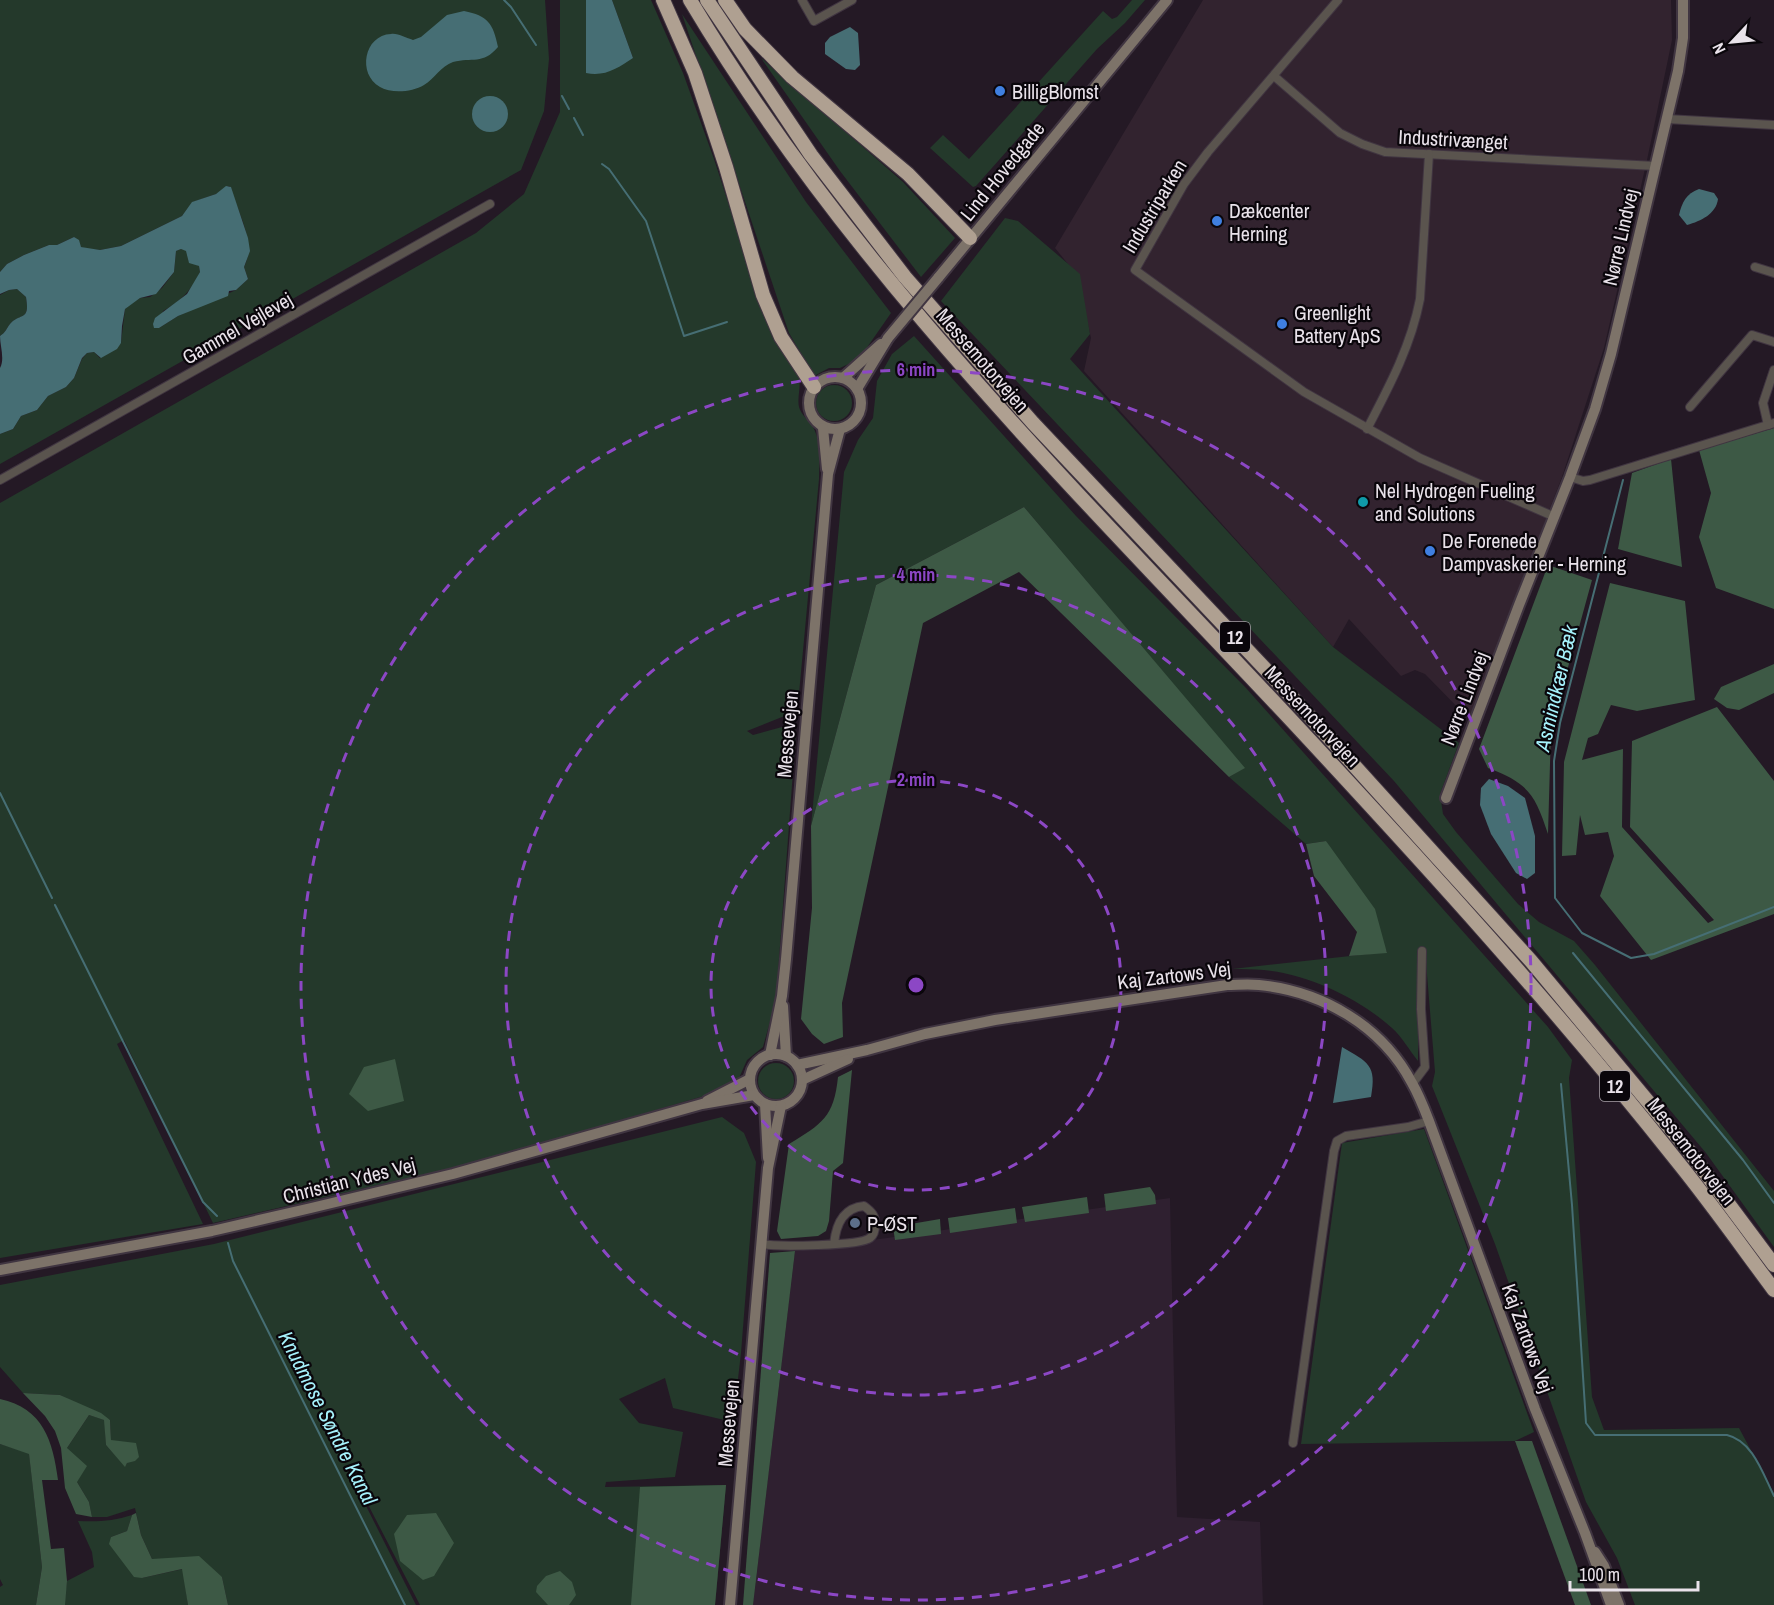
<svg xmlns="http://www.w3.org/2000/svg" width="1774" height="1605" viewBox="0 0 1774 1605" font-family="'Archivo Narrow',sans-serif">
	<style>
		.built { fill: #2f2030 }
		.industrial { fill: #32232f }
		.green { fill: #24392b }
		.forest { fill: #3d5945 }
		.water { fill: #466e74 }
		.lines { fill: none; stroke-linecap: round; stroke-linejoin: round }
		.stream { stroke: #466e74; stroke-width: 2 }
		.street-casing { stroke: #403541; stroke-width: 10 }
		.secondary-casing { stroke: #403541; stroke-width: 14 }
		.highway-casing { stroke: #403541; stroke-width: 16 }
		.street { stroke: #5a544e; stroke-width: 8 }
		.secondary { stroke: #7d7369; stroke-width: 10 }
		.highway { stroke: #afa091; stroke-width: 14 }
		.secondary-bridge-casing { stroke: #403541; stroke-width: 14; stroke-linecap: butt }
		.secondary-bridge { stroke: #7d7369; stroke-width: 10 }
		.ring { fill: none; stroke: #8c47c5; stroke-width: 3; stroke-dasharray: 10 8 }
		.shop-dot { fill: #3f7fe0; stroke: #0a060b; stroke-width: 2 }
		.culture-dot { fill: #0f9aa8; stroke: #0a060b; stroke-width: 2 }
		.service-dot { fill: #5c6f8a; stroke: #0a060b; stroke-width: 2 }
		.labels { text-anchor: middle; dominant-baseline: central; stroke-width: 4.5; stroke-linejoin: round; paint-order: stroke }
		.shield { fill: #0a060b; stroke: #a6a0a7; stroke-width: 1.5 }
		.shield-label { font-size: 18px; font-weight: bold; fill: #e9e2ea }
		.poi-label { font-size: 20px; fill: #e9e2ea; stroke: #0a060b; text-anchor: start }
		.street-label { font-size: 20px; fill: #e9e2ea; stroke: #0a060b }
		.water-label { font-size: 21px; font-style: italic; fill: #a6f2fc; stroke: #0a060b }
		.centre { fill: #8c47c5; stroke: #0a060b; stroke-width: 3 }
		.ring-label { font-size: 18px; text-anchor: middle; font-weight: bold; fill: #8c47c5; stroke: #0a060b; stroke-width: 4.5; stroke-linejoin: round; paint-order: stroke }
	</style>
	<rect width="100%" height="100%" fill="#241925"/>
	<path class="built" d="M1170,1198l7,319 83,5 3,83h-510l42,-354z"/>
	<path class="industrial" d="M1203,0h468l1,40 -25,120 -43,188 -42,129 -93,242 -44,-45 -10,-4 -14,6 -52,-57 -16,28 -249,-276 7,-33 -14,-63 -22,-27z"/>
	<g class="green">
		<path d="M0,0h545l4,59 -5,52 -23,59 -521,294v-30l13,-5 8,-13 16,-6 11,-14 18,-9 8,-9 8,-19 5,-6 7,-1 6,6 21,-15 4,-34 5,-5 10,-6 10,-1 12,-9 12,-16 2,-21 5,-2 5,1 3,4 -1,6 11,6 1,6c-8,18 -19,29 -37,39l-4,17 19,-12 58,-26 12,-11 -4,-12c13,-25 -7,-55 -13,-79l-2,-2 -13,8 -23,8 -11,14 -61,30 -21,4 -13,-1 -6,-2 -7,-10 -17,8h-8l-25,10 -17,9 -7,8z"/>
		<path d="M560,0h26v73l47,-15 -21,-58h39l32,73 31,86 45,138 40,81c2,10 -2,20 0,29 2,8 10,13 14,20 9,16 6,35 6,52l-22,236 -15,2 -35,14 6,4 29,-8 14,4 -20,269 -13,47 -16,13 -8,18 -35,18 -230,67 -261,60 -89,-183 -7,4 86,180 -203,34v-755l476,-270 48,-39 36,-82z"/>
		<path d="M1132,0h13l-20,23 -28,26 -121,137 -3,1 -43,-39 13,-13 26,24 134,-148 9,8 5,-2z"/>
		<path d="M682,14l124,188 85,111 -32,46 -19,9h-11l-15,8 -25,-43z"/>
		<path d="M761,58l142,124 52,56 -34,39 -81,-106z"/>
		<path d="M1005,218l13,3 62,53 10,60 -20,25 263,288 126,96 -19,51 3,20 13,18 62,72 21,18 35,19 21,24 179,226v56l-68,-94 -312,-372 -453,-480z"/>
		<path d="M17,289l9,8c4,25 -5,15 -16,27 -4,5 -4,8 -10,12v-41l9,-5z"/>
		<path d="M914,336l162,180 170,172 302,339 24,33 -3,18 23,319 12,33 135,-2 35,65v112h-139l-18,-47 -31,-56 -91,-258 -63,-158 3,-14 -10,-122 -6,-2 -1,113c-8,-10 -16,-24 -26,-33 -32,-29 -83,-54 -128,-58 -11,-1 -21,-1 -32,-1l155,-17 -61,-111 -20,3 -77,-67 15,-9 -220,-261 -148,78 -65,241 33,-354 14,-32 15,-22 4,-37 15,-27z"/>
		<circle cx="834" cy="403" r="18"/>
		<circle cx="776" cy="1081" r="18"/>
		<path d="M722,1117l22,16 12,29 -15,191 -8,69 -60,-14 -8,-30 -46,21 20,24 44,9 -8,45 -69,5 -1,5 121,-2 -11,120h-295l-60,-116 -2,1 58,115h-188l-6,-28 -70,-18 -11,-24 -6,-27 -28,9h-15l-3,-15 -12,-20 -10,-34 22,-33 16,5 1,25 19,21 2,-3 -16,-23 -1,-20 -50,-25 -37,-2 -23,-26v-82l214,-41z"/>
		<path d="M1424,1129l110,303 -19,9 -214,3 41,-301z"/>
		<path d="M0,1444l29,9 13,114 -6,38h-36v-18l3,-2 -3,-6z"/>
		<path d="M132,1515l-5,16 -16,6 31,41 41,-9 5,36h-124l3,-24 27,-14 -2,-15 -14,-31c20,1 36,0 54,-6z"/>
	</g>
	<g class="forest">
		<path d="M1774,428v181l-58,-21 -17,-51 12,-44 -12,-43z"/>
		<path d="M1671,459l11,108 -64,-18 14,-76z"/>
		<path d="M1024,507l221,261 -16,9 -210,-205 -96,51 -81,380 1,34 -19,7 -12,-10 -11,-15 11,-111 -1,-82 65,-241z"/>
		<path d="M1548,565l44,15 -41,149 -3,105c-13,-40 -20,-51 -60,-66l-9,-19z"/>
		<path d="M1610,583l75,18 10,99 -58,11 -26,-6 -13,29 -10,4 -6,22 41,-11 -1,78 86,96 6,-3 -84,-93 2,-86 85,-34 57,74v133l-123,46 -51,-64 14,-40 -6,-24 -23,3 -5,-20 -4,40 -14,1 2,-94z"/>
		<path d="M1774,664v29l-35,17 -12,-2 -13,-9 7,-12z"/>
		<path d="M1326,841l49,68 12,44 -38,3 8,-24 -43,-56 -8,-32z"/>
		<path d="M395,1059l9,42 -36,10 -19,-17 15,-27z"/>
		<path d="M852,1070l-9,93 -10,8 -4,50 -3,10 -8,5 -37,3 -4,-8 12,-87c33,-20 45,-27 49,-67z"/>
		<path d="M1150,1187l5,8 1,9 -50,7 -2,-17z"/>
		<path d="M1087,1197l2,16 -64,9 -3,-15z"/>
		<path d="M1015,1208l2,15 -67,10 -2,-15z"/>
		<path d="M940,1219l1,15 -46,6 -2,-13z"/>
		<path d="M795,1251l-42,354h-10l27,-352z"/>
		<path d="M23,1393l37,2 41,18 9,7 1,20 25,3 3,14 -4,4 -8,2 -2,4 -19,-22 -2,-25 -15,-5 -22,33 20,18 -10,16 12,20 3,15 -16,-3 -11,-26 -4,-40 -6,-17 -10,-15z"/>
		<path d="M0,1399c43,9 53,42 58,81h-16l9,69 13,-1 3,33 -2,24h-29l6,-38 -13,-113 -29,-10z"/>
		<path d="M1515,1441h17l59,164h-16z"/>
		<path d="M726,1485l-11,120h-84l9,-118z"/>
		<path d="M136,1513l5,22 11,24 47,-3 23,21 6,28h-40l-6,-36 -40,9 -8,-1 -25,-33 2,-7 16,-6 5,-16z"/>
		<path d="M436,1513l18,30 -20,33 -11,4 -23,-19 -6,-27 13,-19z"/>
		<path d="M560,1571l12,11 4,13 -7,10h-21l-12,-13 1,-6 9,-10z"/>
	</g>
	<g class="water">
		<path d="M586,0h26l21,58c-15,10 -28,19 -47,15z"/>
		<path d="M464,11c24,5 29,12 34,36 -15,18 -26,10 -45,15 -12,4 -19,17 -29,23 -12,7 -32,9 -44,2 -23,-13 -16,-52 11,-53 7,-1 15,4 22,6l8,-3 26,-22z"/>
		<path d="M850,27l8,6 2,32 -5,5 -9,-1 -21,-15v-11l5,-6z"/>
		<circle cx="490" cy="114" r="18"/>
		<path d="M226,186l5,1 17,51 2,13 -6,16 4,12 -12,11 -7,1 -1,5 -50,20 -19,12h-5l-1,-4 2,-6 32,-24 13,-22 -1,-6 -10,-3 -3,-12 -5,-2 -5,2 -2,21 -18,22 -16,4 -15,11 -3,17 -1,17 -4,6 -16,9 -7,-6 -7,1 -5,5 -8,20 -8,9 -18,9 -11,14 -16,6 -8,13 -13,5v-66c5,-9 0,-22 0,-32 6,-4 6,-7 10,-12 11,-12 20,-2 16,-27l-9,-8 -8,1 -9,4v-22l7,-8 17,-9 25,-10h8l17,-8 5,3 2,7 19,3 21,-4 61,-30 10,-14 24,-8z"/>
		<path d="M1699,189l15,4 4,6c-2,15 -17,22 -31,26l-8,-10c3,-13 7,-21 20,-26z"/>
		<path d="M1489,779l19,7 17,12 10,38v37l-8,6 -11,-6 -25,-39 -11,-29 1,-17z"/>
		<path d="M1342,1047c26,15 35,18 29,50l-38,6z"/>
	</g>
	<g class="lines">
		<g class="stream">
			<path d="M504,0l7,7 25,38"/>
			<path d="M562,96l7,13"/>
			<path d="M574,118l9,17"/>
			<path d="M602,164l7,5 37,52 38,115 43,-14"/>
			<path d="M1623,480l-63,243 -6,38 1,137 27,35 49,25 23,-4 120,-47"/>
			<path d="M0,793l52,105"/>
			<path d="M55,905l148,297 14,14"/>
			<path d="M1573,953l170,207 31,43"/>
			<path d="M1561,1084l11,121 14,218 9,12h132c26,6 36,39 47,61"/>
			<path d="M228,1243l5,18 172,344"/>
		</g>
		<defs>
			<g id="street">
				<path d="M802,0l12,21 38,-21"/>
				<path d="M1338,0l-130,152 -24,32 -49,86 169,122 116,66 135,59"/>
				<path d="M1274,76l66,57 22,11 23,8 271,14"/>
				<path d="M1667,119l107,6"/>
				<path d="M1755,267l19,6"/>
				<path d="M1690,407l62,-72 22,7"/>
				<path d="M1768,425l-5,-22 11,-33"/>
				<path d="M1367,429c22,-42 44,-83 53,-130l9,-145"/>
				<path d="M1570,477l13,4 7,-1 184,-57"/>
				<path d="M0,480l490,-276"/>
				<path d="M1413,1083l12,-16 -4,-58 1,-58"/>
				<path d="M762,1244c15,3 98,2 108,-6 4,-3 5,-8 5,-13 1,-9 -4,-14 -11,-19 -21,2 -28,18 -30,38"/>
				<path d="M1293,1443l41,-292 3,-10 9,-5 62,-9 21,-6"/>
			</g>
			<g id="secondary">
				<path d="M938,278l229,-278"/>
				<circle cx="835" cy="403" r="26"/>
				<path d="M843,378l38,-34"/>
				<path d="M857,389l31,-51"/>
				<path d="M823,428l4,41"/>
				<path d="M1446,798l73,-193 51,-128 25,-68 16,-55 67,-283 5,-33v-38"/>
				<path d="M783,1006l3,50"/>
				<circle cx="776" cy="1080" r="26"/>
				<path d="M770,1055l12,-59 4,-37 42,-485 12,-45"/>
				<path d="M797,1065l70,-15 58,-16 70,-14 232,-35c10,0 21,-1 32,0 63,6 123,41 153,98 7,12 12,25 17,38l106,288 50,124 26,72"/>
				<path d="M802,1080l46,-21"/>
				<path d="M707,1101l43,-22"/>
				<path d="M765,1104l3,54"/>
				<path d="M0,1270l212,-39 99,-23 142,-34 249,-70 52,-9"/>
				<path d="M1595,1552l9,14 15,39"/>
				<path d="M730,1605l38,-437 13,-62"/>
			</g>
			<g id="highway">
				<path d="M663,0l32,73 31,94 37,128 18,42 33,50"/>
				<path d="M690,0c161,271 388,492 602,721 133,143 264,287 385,440 34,42 65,86 97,129"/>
				<path d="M707,0l104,155 94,122 128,146 270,286 228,252 158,190 85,114"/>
				<path d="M725,0l20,29 47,48 116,97 62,64"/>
			</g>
		</defs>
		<use href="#street" class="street-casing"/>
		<use href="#secondary" class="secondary-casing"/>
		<use href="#highway" class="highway-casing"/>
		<use href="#street" class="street"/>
		<use href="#secondary" class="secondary"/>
		<use href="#highway" class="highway"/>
		<defs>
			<path id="secondary-bridge" d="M888,338l50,-60"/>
		</defs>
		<use href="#secondary-bridge" class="secondary-bridge-casing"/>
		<use href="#secondary-bridge" class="secondary-bridge"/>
	</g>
	<g class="ring">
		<circle cx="916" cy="985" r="205"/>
		<circle cx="916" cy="985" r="410"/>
		<circle cx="916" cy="985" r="615"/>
	</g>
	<g class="shop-dot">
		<circle cx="1000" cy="91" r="6"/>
		<circle cx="1217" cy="221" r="6"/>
		<circle cx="1282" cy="324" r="6"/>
		<circle cx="1430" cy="551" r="6"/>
	</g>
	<circle class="culture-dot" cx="1363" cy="502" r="6"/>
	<circle class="service-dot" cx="855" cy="1223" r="6"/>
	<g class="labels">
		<g class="shield">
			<rect x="1220" y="622" width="30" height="30" rx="4.5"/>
			<rect x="1600" y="1071" width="30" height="30" rx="4.5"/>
		</g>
		<g class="shield-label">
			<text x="1235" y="637">12</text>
			<text x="1615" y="1086">12</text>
		</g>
		<g class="poi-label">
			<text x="1012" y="91">BilligBlomst</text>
			<text x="1229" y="210">Dækcenter<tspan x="1229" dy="23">Herning</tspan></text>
			<text x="1294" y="312">Greenlight<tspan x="1294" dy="23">Battery ApS</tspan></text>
			<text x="1375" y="490">Nel Hydrogen Fueling<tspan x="1375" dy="23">and Solutions</tspan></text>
			<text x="1442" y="540">De Forenede<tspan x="1442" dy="23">Dampvaskerier - Herning</tspan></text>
			<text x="867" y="1223">P-ØST</text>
		</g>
		<g class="street-label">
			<text transform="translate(1453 139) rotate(3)">Industrivænget</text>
			<text transform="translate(1002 171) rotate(-51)">Lind Hovedgade</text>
			<text transform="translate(1154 206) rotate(-59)">Industriparken</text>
			<text transform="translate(1620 237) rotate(-77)">Nørre Lindvej</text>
			<text transform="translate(237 328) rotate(-30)">Gammel Vejlevej</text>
			<text transform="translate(983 360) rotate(49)">Messemotorvejen</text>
			<text transform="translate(1464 698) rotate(-69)">Nørre Lindvej</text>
			<text transform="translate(1313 716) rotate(47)">Messemotorvejen</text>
			<text transform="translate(787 734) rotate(-85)">Messevejen</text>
			<text transform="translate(1174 975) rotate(-7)">Kaj Zartows Vej</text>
			<text transform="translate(1692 1151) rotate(52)">Messemotorvejen</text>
			<text transform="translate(349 1180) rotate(-14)">Christian Ydes Vej</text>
			<text transform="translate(1528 1338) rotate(70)">Kaj Zartows Vej</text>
			<text transform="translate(728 1423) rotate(-85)">Messevejen</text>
		</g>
		<g class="water-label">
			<text transform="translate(1556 688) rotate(-77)">Asmindkær Bæk</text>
			<text transform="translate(328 1418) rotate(63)">Knudmose Søndre Kanal</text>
		</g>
	</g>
	<circle cx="916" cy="985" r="9" class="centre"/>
	<g class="ring-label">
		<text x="916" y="376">6 min</text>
		<text x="916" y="581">4 min</text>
		<text x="916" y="786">2 min</text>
	</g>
	<g transform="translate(1732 42) rotate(244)" stroke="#0a060b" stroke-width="4.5" paint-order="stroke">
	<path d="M0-4.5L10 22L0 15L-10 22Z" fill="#e9e2ea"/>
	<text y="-9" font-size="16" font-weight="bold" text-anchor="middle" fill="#e9e2ea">N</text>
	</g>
	<path d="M1570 1581v9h128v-9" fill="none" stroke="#e9e2ea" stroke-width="3"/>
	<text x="1579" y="1581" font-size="18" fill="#e9e2ea" stroke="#0a060b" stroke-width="4.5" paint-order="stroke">100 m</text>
</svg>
